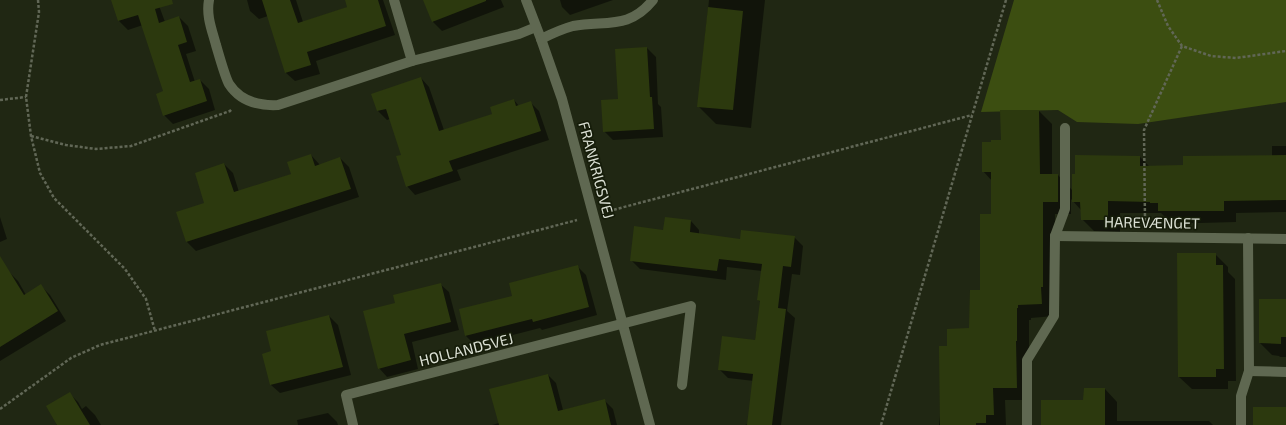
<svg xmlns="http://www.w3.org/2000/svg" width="1286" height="425" viewBox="0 0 1286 425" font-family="'Exo 2',sans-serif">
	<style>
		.green { fill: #3c4e11 }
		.shadow { fill: #0007 }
		.building { fill: #2c390e }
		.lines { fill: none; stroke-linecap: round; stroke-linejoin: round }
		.path { stroke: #616756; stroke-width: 2.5; stroke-dasharray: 3 2; stroke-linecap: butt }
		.minor { stroke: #5f6851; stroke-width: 10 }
		.labels { text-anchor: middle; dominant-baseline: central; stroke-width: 3.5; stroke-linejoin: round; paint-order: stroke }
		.street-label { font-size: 15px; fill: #dbe0d4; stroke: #161d0a }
	</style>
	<rect width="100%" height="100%" fill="#202713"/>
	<path class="green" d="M1014,0h272v102l-148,22 -61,-2 -19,-12 -77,2z"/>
	<g class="shadow">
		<path d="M113,0h44l8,22 14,-5 9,9 8,25 -10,3 9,28 5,-2 9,9 6,21 -42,14 -9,-9 1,-23 -22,-67 -15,5 -9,-9z"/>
		<path d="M247,0h49l7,22 45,-15 -2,-7h37l12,35 -79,26 4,13 -25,7 -9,-8 -18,-57 -9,3 -9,-8z"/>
		<path d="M424,0h77l3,7 -62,24 -9,-9z"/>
		<path d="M560,0h53l-43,15 -8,-8z"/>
		<path d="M709,0h56l-14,128 -35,-4 -18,-18z"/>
		<path d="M647,48l9,9 2,47 3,3 2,30 -50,3 -9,-9 15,-31z"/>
		<path d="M421,78l8,9 15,43 50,-16 20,-14 5,6 11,-4 9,9 10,29 -92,30 4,10 -46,15 -8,-9 -5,-31 -12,-36 -3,1 -9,-9 -5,-16z"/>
		<path d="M1039,111l13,13v51h6l14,15 68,-33 10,10 34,-1 88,-10v-10h14v66l-50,1v9l-35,1h-30l-10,-10h-41v19l-26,-1 -12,-12 -1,-9 -10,-11v15h-16l-1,102 -23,2v2h-2v80h-24l1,25h-67l9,-78 22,-18 11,-38 11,-76v-34l-9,-10 19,-30z"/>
		<path d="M311,155l9,10 20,-7 9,9 10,30 -163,54 -9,-9 -9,-29 28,-9 18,-40 9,9 6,19 53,-18z"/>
		<path d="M0,217l7,22 -7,3z"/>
		<path d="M691,221l8,9v4l42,6 53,-3 9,9 -3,29 -8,-1 -5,37 8,7 -14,107h-36l3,-1 6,-43 -26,-3 -9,-9 36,-28 6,-39 -3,-2 4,-29 -35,-4 -1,13 -86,-11 -9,-9 33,-29z"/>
		<path d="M1215,254l13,13v5l7,7 1,102h-8v8h-36l-13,-12z"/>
		<path d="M577,266l9,9 11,40 -55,15 -2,-2 -65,17 -9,-9 -6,-26 53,-13z"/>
		<path d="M9,272l9,9 8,14 15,-9 9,9 16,26 -66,40v-83z"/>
		<path d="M440,284l9,8 10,38 -47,12 6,27 -31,8 -8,-9 17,-65z"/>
		<path d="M1286,300v57h-6l-1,-1 -7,-1 -12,-12z"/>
		<path d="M329,316l9,9 13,50 -71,18 -9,-8 1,-33z"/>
		<path d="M548,375l8,8 7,27 41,-10 9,9 4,16h-125l7,-2z"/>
		<path d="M1105,389l12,13v19h92l4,4h-171z"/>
		<path d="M69,393l9,9 4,7 4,-3 9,9 6,10h-45l2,-1z"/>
		<path d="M328,413l9,9 1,3h-40l-1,-5z"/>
	</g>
	<g class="building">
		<path d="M111,0h61l1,4 -18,5 4,14 20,-7 8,26 -9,3 12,37 10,-3 7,22 -44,15 -7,-22 7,-3 -25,-76 -20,6z"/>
		<path d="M262,0h28l8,23 49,-16 -2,-7h33l8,26 -79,26 4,13 -26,8z"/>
		<path d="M423,0h63v1l-54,21z"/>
		<path d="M708,7l35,4 -10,99 -36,-3z"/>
		<path d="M647,47l3,50h2l2,32 -51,3 -2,-32 17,-1 -3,-50z"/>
		<path d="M421,77l18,54 53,-17 -2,-7 24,-8 2,7 15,-5 10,30 -92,30 4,10 -47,16 -10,-31 5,-1 -15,-46 -9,2 -6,-17z"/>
		<path d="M1000,110h39l1,64h18v28h-15v85h-2l1,17 -24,1v3h-1v33h-1l1,47h-24l1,27h-8v8h-10v2h-36l-1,-79h8v-17l22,-1 1,-38h10v-76h11v-42h-9v-30h9v-2h10z"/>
		<path d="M311,154l4,12 25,-9 11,32 -165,53 -10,-30 28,-9 -9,-30 29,-10 10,29 57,-18 -4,-12z"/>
		<path d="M1075,155l65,1v10l43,-1v-9l103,-1v45l-62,1v10h-66v-8h-8v-1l-42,-1v19h-27l-1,-18h-8v-28h3z"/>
		<path d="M665,217l26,3 -1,12 50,7 1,-9 54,6 -4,31 -8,-1 -5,42 8,1 -14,116h-25l6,-51 -35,-4 4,-34 33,4 5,-39 -3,-1 5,-36 -43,-5 -2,12 -87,-10 4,-35 29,4z"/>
		<path d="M1177,253h39v12h7l1,104h-8v8h-38z"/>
		<path d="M0,256l24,39 17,-11 17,27 -58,36z"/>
		<path d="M578,265l11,42 -56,15 -1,-3 -67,17 -6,-27 53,-13 -3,-13z"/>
		<path d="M441,283l10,39 -47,12 7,26 -33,9 -15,-58 32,-8 -2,-8z"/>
		<path d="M1259,299h27v38h-5v7l-22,-1z"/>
		<path d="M329,315l14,52 -73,18 -8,-31 9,-3 -5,-20z"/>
		<path d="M548,374l10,37 47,-12 6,26h-112l-10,-36z"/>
		<path d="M1084,388h21v37h-64v-25h42z"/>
		<path d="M70,392l20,33h-33l-11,-19z"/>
		<rect x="1253" y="407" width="33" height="18"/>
	</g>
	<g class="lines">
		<g class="path">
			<path d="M38,0l1,12 -13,85 5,39 9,37 14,25 71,71 21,30 9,32"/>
			<path d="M1157,0l11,26 14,20 29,10 25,2 50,-7"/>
			<path d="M0,100l26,-3"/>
			<path d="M31,136l35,9 30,4 35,-3 99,-35 2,-2"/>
			<path d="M609,211l363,-96"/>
			<path d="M1145,221l-1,-91 38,-84"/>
			<path d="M0,409l71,-51 29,-13 477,-125"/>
			<path d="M881,425l125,-425"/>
		</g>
		<g class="minor">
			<path d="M209,0c-3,16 3,30 7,45 3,10 9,32 13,39 11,17 30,22 49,21l134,-44 107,-27 17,-7"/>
			<path d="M394,0l18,61"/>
			<path d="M526,0l15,39 21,60 88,326"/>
			<path d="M541,39c10,-5 21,-10 32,-13 33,-6 56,4 80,-26"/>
			<path d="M1055,236l231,3"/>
			<path d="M1249,371l37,1"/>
			<path d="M353,425l-7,-30 345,-89 -9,79"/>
			<path d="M1027,425v-65l27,-44 1,-80 10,-27v-81"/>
			<path d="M1241,425v-29l8,-25 -1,-133"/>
		</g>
	</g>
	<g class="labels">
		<g class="street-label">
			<text transform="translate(597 170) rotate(75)">FRANKRIGSVEJ</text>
			<text transform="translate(1152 222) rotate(1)">HAREVÆNGET</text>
			<text transform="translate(466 349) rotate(-14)">HOLLANDSVEJ</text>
		</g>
	</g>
</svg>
